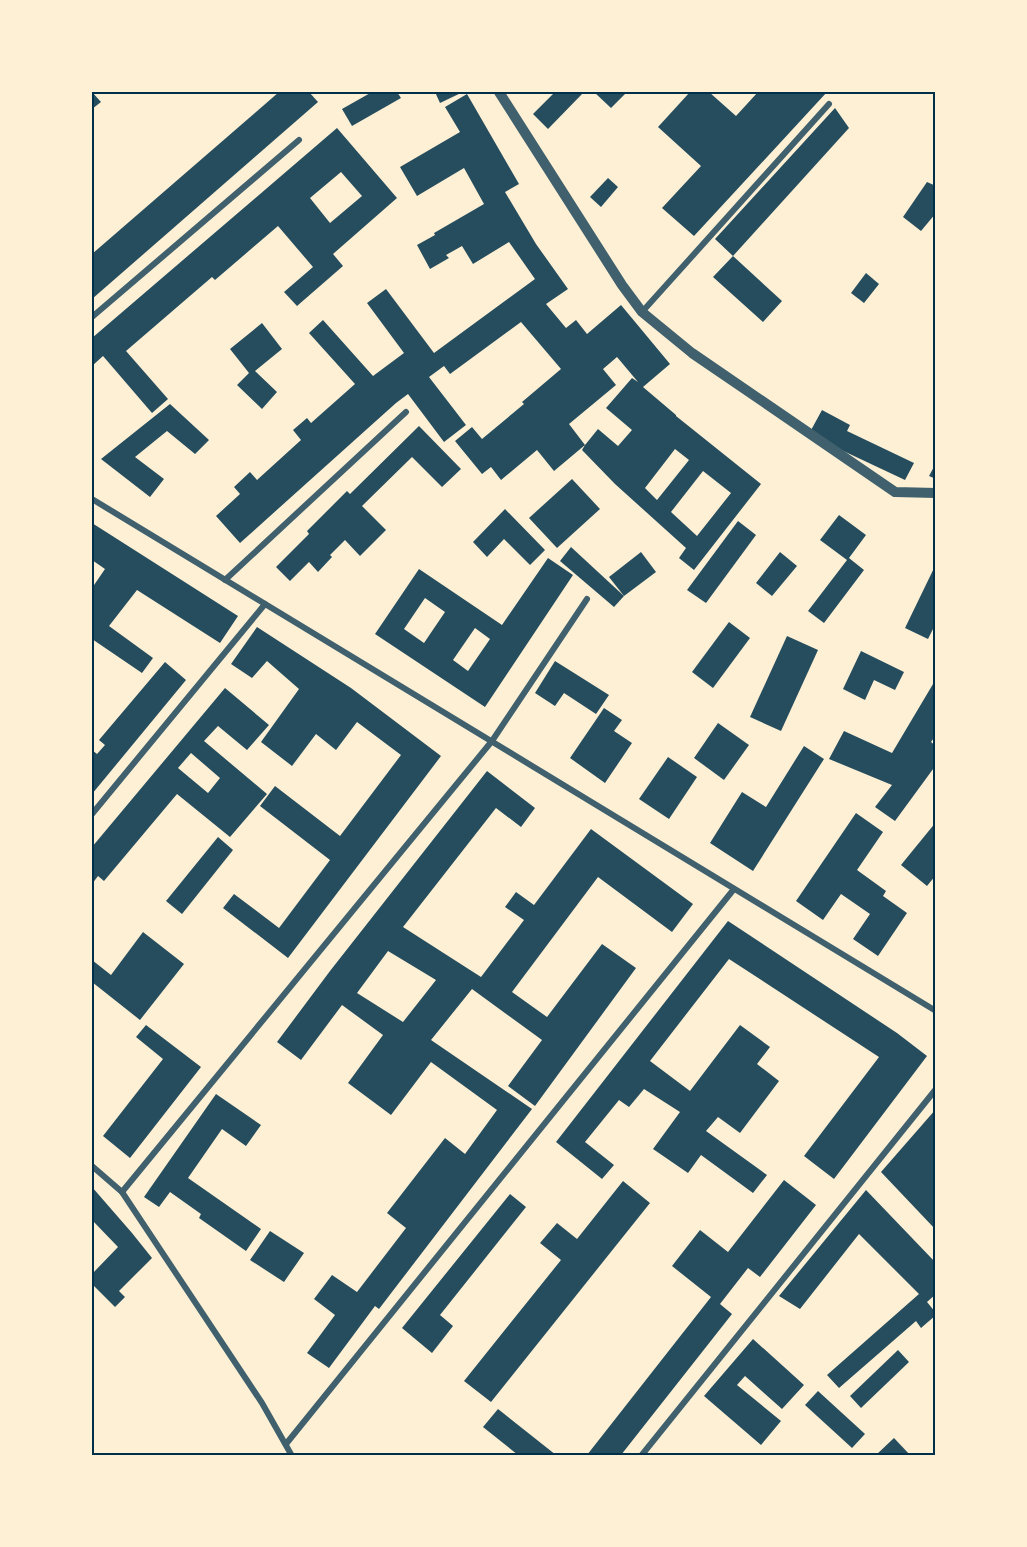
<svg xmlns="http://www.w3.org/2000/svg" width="1027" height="1547" viewBox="0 0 1027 1547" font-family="Commissioner,sans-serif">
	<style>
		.building { fill: #264d5e; fill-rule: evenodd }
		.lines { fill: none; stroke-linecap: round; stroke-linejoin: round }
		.minor { stroke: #3f606c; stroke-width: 6 }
		.tertiary { stroke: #3f606c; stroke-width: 10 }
		.neatline { fill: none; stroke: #003049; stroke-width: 2 }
	</style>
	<rect width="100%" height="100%" fill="#fdf0d5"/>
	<g class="building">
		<path d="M92,92l9,10 -9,7z"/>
		<path d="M279,92h30l9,10 -226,197v-45z"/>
		<path d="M372,92h25l4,6 -49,28 -10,-17z"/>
		<path d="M435,92h28l-23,11z"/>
		<path d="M555,92h29l-36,37 -15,-15z"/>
		<path d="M594,92h33l-16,16z"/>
		<path d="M690,92h19l27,24 22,-24h69l-133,144 -32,-28 39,-42 -43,-39z"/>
		<path d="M467,94l52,90 -14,8 31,52 32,45 -22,15 20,24 10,-8 11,14 34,-29 49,59 -27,23 33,28v1l85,68 -67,86 -15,-12 7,-10 -71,-64 -33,-34 3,-5 -31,26 -17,-21 -36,30 -10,-13 -9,7 -27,-33 17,-14 10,12 42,-35 -2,-2 39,-33 -40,-47 -71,52 -6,-8 -15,11 37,48 -22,17 -36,-48 -12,9 -156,140 -24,-27 24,-22 -6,-7 16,-15 7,8 44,-40 -8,-10 14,-12 4,5 44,-39 -46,-51 14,-13 50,56 31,-23 -37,-50 19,-14 48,64 101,-74 -26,-37 -36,22 -11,-18 -16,9 3,3 -19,11 -13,-24 18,-10 -1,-2 50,-29 -20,-36 -47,28 -17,-29 60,-35 -15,-25zM617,357l21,25 -6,-4 -26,30 26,22 -14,16 -20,-17 -13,16 -16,-21 47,-39 -13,-16zM675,449l14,11 -32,40 -12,-12zM703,471l28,22 -34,43 -26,-24z"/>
		<path d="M835,108l14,20 -116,128 49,45 -19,21 -50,-45 20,-21 -18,-17z"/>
		<path d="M337,128l60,70 -64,56 10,12 -46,40 -13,-14 29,-25 -35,-41 -63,54 -3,-3 -86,74 42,48 -16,14 -49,-57 -11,10v-28zM341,172l21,24 -32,27 -20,-25z"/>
		<path d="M608,178l10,9 -17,20 -11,-10z"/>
		<path d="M927,182l9,4v27l-15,18 -18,-14z"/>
		<path d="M866,273l13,11 -15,19 -13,-10z"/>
		<path d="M262,323l20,26 -27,22 22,21 -15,17 -25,-24 12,-12 -19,-24z"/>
		<path d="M170,404l39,36 -14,14 -28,-23 -32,26 29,22 -14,18 -49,-38z"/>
		<path d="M822,410l28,15 -3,6 67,32 -9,17 -68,-32 -27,-16z"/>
		<path d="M419,426l42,43 -19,18 -30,-30 -50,49 24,24 -26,26 -15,-16 -15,15 2,2 -14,15 -9,-10 -19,19 -14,-14 33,-33 -2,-3 40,-40 3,3z"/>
		<path d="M936,463v16l-7,-3z"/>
		<path d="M572,479l28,30 -43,39 -28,-30z"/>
		<path d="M505,509l40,41 -15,15 -26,-26 -17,18 -14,-15z"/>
		<path d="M839,515l27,20 -17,23 15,12 -40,53 -16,-12 39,-51 -27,-20z"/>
		<path d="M738,521l18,14 -50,68 -19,-13z"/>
		<path d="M92,523l146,93 -18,27 -83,-53 -28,36 44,32 -11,15 -50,-34v-51l13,-19 -13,-9z"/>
		<path d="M571,547l53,49 -10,11 -54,-46z"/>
		<path d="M641,552l15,20 -32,24 -15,-19z"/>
		<path d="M780,552l17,14 -25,30 -16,-13z"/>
		<path d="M548,558l25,17 -88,132 -110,-73 44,-65 83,56zM425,598l20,14 -21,31 -20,-14zM475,628l15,11 -22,32 -15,-11z"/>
		<path d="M936,564v59l-8,16 -23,-11z"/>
		<path d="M729,622l21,16 -37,50 -21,-16z"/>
		<path d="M257,627l94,61 90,68 -153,202 -65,-50 11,-14 45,34 51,-68 -70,-54 15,-20 65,50 61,-81 -44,-33 -21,28 -20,-16 -24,32 -31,-24 38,-53 -32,-28 -15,17 -21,-14z"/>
		<path d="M787,636l31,14 -37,81 -31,-14z"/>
		<path d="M861,651l43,21 -9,18 -21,-10 -9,20 -22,-11z"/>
		<path d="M555,661l54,34 -13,19 -32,-21 -9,13 -20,-13z"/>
		<path d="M165,662l21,18 -94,114v-44l5,4 8,-9 -6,-5z"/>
		<path d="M936,679v56l-5,7 5,4v19l-41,56 -20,-14 17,-22 -63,-26 15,-28 48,22z"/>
		<path d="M225,688l44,37 -22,25 -29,-24 -14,15 63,53 -37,43 -53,-43 -73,87 -6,-5 -6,8v-37zM191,753l29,25 -12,15 -30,-25z"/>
		<path d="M604,708l18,12 -8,11 18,12 -27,40 -35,-25z"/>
		<path d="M718,723l31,22 -25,35 -30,-22z"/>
		<path d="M804,746l20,13 -71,112 -43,-28 32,-51 24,15z"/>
		<path d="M668,757l29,20 -28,42 -30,-20z"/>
		<path d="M487,771l48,37 -14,19 -25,-19 -93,119 78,50 43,-57 -19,-13 11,-15 18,13 57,-76 102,75 -21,28 -74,-55 -86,115 35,25 55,-73 34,24 -101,138 -27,-20 34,-46 -70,-51 -41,51 101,69 -153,200 -4,-3 -46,62 -22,-15 28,-38 -21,-16 18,-24 25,17 49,-64 -19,-15 58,-75 20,16 32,-44 -66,-48 -40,53 -43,-32 35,-48 -41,-30 -41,55 -24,-18 53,-71zM388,951l48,29 -33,42 -46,-29z"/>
		<path d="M856,813l27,19 -26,38 29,21 -3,5 24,17 -29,43 -25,-17 17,-25 -29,-20 -18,26 -27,-19z"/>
		<path d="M936,822v53l-9,11 -26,-21z"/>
		<path d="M218,837l15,13 -51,64 -16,-13z"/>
		<path d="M728,921l169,112 30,23 -93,123 -30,-23 75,-99 -150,-98 -79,102 40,30 50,-66 30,22 -13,17 22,17 -39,52 -22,-16 -12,14 61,44 -14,18 -52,-38 -13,18 -35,-24 27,-37 -36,-23 -15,18 -10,-7 -34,42 29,23 -12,14 -46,-37z"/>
		<path d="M143,932l41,32 -44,56 -48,-38v-22l19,15z"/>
		<path d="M146,1025l55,42 -71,91 -27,-22 60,-77 -27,-22z"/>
		<path d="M216,1094l45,31 -15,21 -24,-17 -34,49 73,51 -15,22 -47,-33 2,-4 -31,-22 -11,15 -15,-10z"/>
		<path d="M936,1109v121l-55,-58z"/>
		<path d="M784,1180l32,25 -56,72 -12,-9 -28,36 12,10 -111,141h-34l124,-158 -39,-31 28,-36 28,22z"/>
		<path d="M623,1181l27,22 -159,199 -27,-21 97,-121 -21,-17 17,-20 20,16z"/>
		<path d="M92,1187l40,46 20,25 -33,33 6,6 -10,10 -23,-23v-10l26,-27 -26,-27z"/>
		<path d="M866,1190l70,73v31l-9,8 9,11v2l-15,13 -5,-7 -77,67 -12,-13 92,-81 -60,-60 -59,75 -21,-13z"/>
		<path d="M510,1194l16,13 -86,108 13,11 -21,27 -30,-25z"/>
		<path d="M270,1231l34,22 -20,29 -34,-22z"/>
		<path d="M753,1339l51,46 -22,24 -37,-33 -8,9 44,36 -20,24 -57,-49z"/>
		<path d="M898,1350l11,12 -48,46 -11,-12z"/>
		<path d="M818,1391l47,43 -13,14 -47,-43z"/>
		<path d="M498,1409l58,46h-38l-35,-28z"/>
		<path d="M894,1438l16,17h-34z"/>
	</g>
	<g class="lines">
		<g class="minor">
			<path d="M642,312l187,-208"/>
			<path d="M92,317l207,-177"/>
			<path d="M92,499l844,512"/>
			<path d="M225,580l181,-168"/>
			<path d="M92,814l173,-210"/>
			<path d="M92,1166l30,26 140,211 30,53"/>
			<path d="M122,1192l370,-451 95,-142"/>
			<path d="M286,1444l448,-555"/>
			<path d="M641,1456l295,-367"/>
		</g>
		<path class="tertiary" d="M499,92l123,193 20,27 50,41 203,139 41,1"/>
	</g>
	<rect width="1027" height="1547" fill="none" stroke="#fdf0d5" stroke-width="186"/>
	<rect x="93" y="93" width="841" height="1361" class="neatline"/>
</svg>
